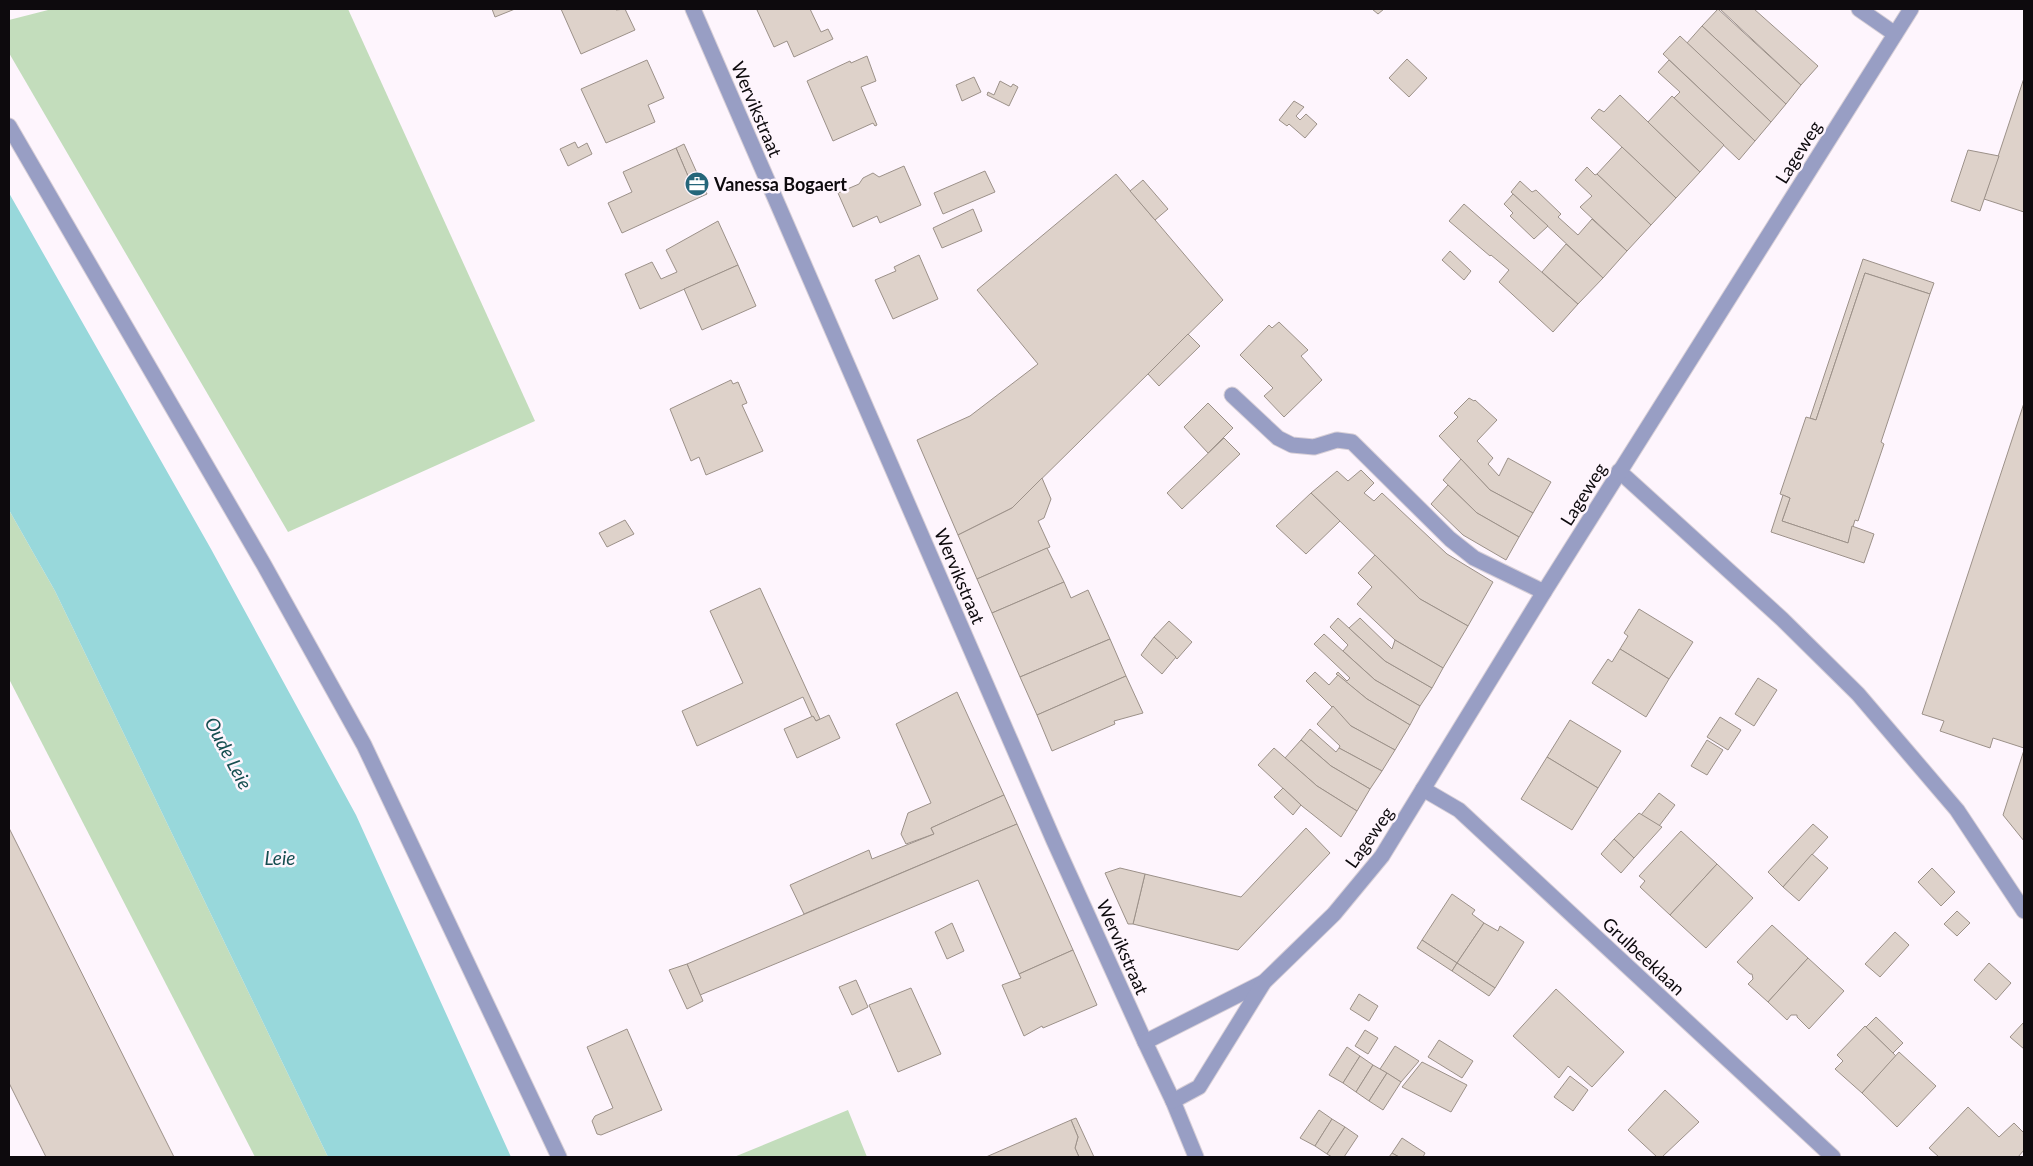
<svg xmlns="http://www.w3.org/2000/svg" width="2033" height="1166" viewBox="0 0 2033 1166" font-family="Lato,sans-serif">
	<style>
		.green { fill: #c3ddbc }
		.water { fill: #98d8db }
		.building { fill: #ded2ca; stroke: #9c9189 }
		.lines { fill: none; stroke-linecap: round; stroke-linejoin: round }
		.minor-casing { stroke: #d7cfd7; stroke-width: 17 }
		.minor { stroke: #989ec4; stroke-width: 15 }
		.labels { text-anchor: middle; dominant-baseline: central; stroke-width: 5; stroke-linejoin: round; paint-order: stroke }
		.street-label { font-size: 18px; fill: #0d0a0d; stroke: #fef5fd }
		.poi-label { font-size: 18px; font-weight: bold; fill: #0d0a0d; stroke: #fef5fd; text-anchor: start }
		.water-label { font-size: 19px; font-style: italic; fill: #154e50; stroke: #fef5fd }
	</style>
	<rect width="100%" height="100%" fill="#fef5fd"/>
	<g class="green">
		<path d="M52,9h296l187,412 -247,111 -279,-479v-33z"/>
		<path d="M9,510l46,81 273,566h-73l-246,-478z"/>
		<path d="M848,1110l19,47h-133z"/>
	</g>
	<path class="water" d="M9,193l202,356 145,266 155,342h-183l-273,-566 -46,-81z"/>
	<g class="building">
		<path d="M492,9h23l-20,8z"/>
		<path d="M561,9h54l1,1 9,-1 10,21 -54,24z"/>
		<path d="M760,9h50l11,23 7,-3 5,10 -39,18 -7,-16 -13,6 -17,-37z"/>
		<path d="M1372,9h12l-6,5z"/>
		<path d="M1718,9l83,76 -15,19 -84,-78z"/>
		<path d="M1720,9h34l64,57 -17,19z"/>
		<path d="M1702,26l84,78 -15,18 -84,-79z"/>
		<path d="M1680,36l91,86 -16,19 -92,-87z"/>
		<path d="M867,56l9,25 -15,6 16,38 -2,1 -2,-3 -40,18 -26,-60 43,-20 1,2z"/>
		<path d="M1407,59l20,19 -18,19 -20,-19z"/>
		<path d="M647,60l17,38 -16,7 7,17 -49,21 -25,-54z"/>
		<path d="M1669,60l86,81 -16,19 -65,-62 6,-6 -22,-20z"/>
		<path d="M974,77l7,15 -19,9 -6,-16z"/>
		<path d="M2024,78v134l-40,-13z"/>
		<path d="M1000,81l11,6 2,-3 5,3 -9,19 -22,-11 1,-3 6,3z"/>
		<path d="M1620,95l80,77 -24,26 -85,-80 8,-9 5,3z"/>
		<path d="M1672,96l52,49 -24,27 -52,-50z"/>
		<path d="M1294,101l10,6 -8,9 4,4 6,-6 11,10 -12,14 -16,-14 -2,2 -8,-6z"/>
		<path d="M575,142l3,6 9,-5 5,11 -24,12 -8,-17z"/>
		<path d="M684,144l13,29 -9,3 -12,-28z"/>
		<path d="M1622,147l54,51 -25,27 -54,-51z"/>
		<path d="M676,148l12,28 9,-3 10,21 -85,39 -14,-30 24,-11 -9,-20z"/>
		<path d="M1968,150l31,6 -19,55 -29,-10z"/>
		<path d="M904,166l17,39 -41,18 -3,-7 -24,11 -15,-34 21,-9 4,-6 10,-5 6,4z"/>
		<path d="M1587,167l8,8 2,-1 54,51 -24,26 -47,-44 12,-11 -17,-16z"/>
		<path d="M985,171l10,21 -52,22 -9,-21z"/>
		<path d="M1116,174l107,126 -211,208 -54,27 -41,-95 53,-24 68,-52 -61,-74z"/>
		<path d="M1143,180l25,29 -13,11 -25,-29z"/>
		<path d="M1520,181l12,11 4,-2 25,24 -3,3 20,18 14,-16 35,32 -24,27 -92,-86z"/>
		<path d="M1513,194l35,32 -14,13 -24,-23 3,-3 -9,-9z"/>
		<path d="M1464,204l114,100 -25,28 -54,-50 10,-12 -18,-15 -1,1 -41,-35z"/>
		<path d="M973,209l9,22 -40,17 -9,-20z"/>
		<path d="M718,221l20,44 -98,44 -15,-35 27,-12 9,17 16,-7 -11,-22z"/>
		<path d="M1566,244l37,34 -25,26 -36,-32z"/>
		<path d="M1450,251l21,20 -7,9 -22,-20z"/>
		<path d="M919,255l19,44 -45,20 -18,-39 21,-9 -2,-4z"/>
		<path d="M1863,259l71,24 -4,11 -65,-21 -49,147 -6,-2z"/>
		<path d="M738,265l18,41 -54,24 -18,-41z"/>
		<path d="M1865,273l65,21 -49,148 3,2 -26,77 -3,-1 -7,23 -66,-22 8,-23 -10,-4 26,-77 10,3z"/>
		<path d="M1279,322l29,28 -7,6 21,24 -38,37 -20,-21 9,-8 -33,-33 29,-30 3,3z"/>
		<path d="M1188,334l12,12 -41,40 -11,-12z"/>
		<path d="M731,380l2,4 5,-2 9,21 -5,2 21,46 -57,24 -7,-18 -8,4 -21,-52z"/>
		<path d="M1469,398l5,3 1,-1 22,20 -20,21 16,17 -5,6 11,12 9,-18 43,24 -18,31 -43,-23 -51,-54 19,-19 -4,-4z"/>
		<path d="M1208,403l25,25 -25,25 -24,-26z"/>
		<path d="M2024,403v345l-31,-10 -3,10 -50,-17 4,-10 -22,-7z"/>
		<path d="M1224,438l16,16 -58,55 -15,-16z"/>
		<path d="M1461,459l29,31 43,23 -14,24 -42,-24 -34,-33z"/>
		<path d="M1361,470l13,13 -10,10 10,8 8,-8 65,61 46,28 -25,44 -48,-27 -109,-106 26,-22 11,10z"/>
		<path d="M1042,478l9,21 -7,19 -6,3 12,26 -73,32 -19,-44 54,-27z"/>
		<path d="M1448,485l29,28 42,24 -13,23 -43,-25 -32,-31z"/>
		<path d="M1311,493l29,28 -34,33 -30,-28z"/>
		<path d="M1783,495l7,3 -8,23 66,22 4,-17 22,8 -10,29 -93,-31z"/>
		<path d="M625,520l9,14 -27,13 -8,-14z"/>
		<path d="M1047,548l17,34 -72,31 -15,-34z"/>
		<path d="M1375,555l45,44 48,27 -25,42 -48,-28 -38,-36 15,-17 -14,-14z"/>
		<path d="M1064,582l7,16 17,-8 22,49 -90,38 -28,-64z"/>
		<path d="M760,588l60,131 -4,2 -3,-5 -1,1 -9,-20 -106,49 -15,-35 61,-28 -33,-72z"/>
		<path d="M1639,609l54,33 -24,37 -49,-30 8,-13 -4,-3z"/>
		<path d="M1338,618l47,43 47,27 -12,18 -45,-26 -32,-29 5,-6 -18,-18z"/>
		<path d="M1360,618l32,31 3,-9 48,28 -11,20 -47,-27 -36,-33z"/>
		<path d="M1169,621l23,21 -15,17 -23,-22z"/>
		<path d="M1324,634l51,46 45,26 -10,19 -43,-26 -31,-25 2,-2 9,9 3,-3 -36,-34z"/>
		<path d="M1154,637l22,20 -14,17 -21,-19z"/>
		<path d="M1110,639l16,37 -89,39 -17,-38z"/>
		<path d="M1620,649l49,30 -23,38 -54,-34 16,-24 4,3z"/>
		<path d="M1315,672l14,13 9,-10 29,24 43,26 -15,25 -44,-24 -45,-45z"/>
		<path d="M1126,676l17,37 -29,8 1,3 -63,27 -15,-36z"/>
		<path d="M1758,678l19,12 -23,36 -19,-12z"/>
		<path d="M957,692l47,103 -73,33 3,6 -28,10 -5,-10 7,-21 23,-10 -35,-79z"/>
		<path d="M1333,706l18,20 44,24 -13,21 -43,-23 1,-2 -23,-22z"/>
		<path d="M829,715l11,23 -43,20 -13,-29 29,-13 3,5z"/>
		<path d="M1720,717l21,13 -13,20 -21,-13z"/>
		<path d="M1570,720l51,31 -23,37 -51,-31z"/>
		<path d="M1310,729l26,23 3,-4 43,23 -12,18 -39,-23 -30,-26z"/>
		<path d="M1301,740l30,26 39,23 -13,22 -40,-25 -32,-28z"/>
		<path d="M1707,740l16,10 -16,25 -16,-9z"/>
		<path d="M1274,748l43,38 40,25 -16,26 -39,-31 -44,-41z"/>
		<path d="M2024,750v91l-21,-26z"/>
		<path d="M1547,757l51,31 -26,42 -51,-31z"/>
		<path d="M1283,788l18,17 -8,10 -19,-18z"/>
		<path d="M1659,793l16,12 -16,21 -18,-11z"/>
		<path d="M1004,795l13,29 -213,90 -14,-29 79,-35 3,9 62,-25 -3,-6z"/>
		<path d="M1639,813l23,14 -28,31 -20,-19z"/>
		<path d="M1017,824l56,126 -54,24 -41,-94 -278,115 -13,-31z"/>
		<path d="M1813,824l15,13 -45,50 -15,-15z"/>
		<path d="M9,828l165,329h-128l-37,-74z"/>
		<path d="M1306,828l24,25 -92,97 -105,-26 12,-50 96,23z"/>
		<path d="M1681,831l36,33 -47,51 -30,-28 5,-6 -6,-5z"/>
		<path d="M1614,839l20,19 -13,15 -20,-19z"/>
		<path d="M1812,854l16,14 -29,33 -16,-14z"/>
		<path d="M1717,864l36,34 -47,50 -36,-33z"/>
		<path d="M1120,868l25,6 -12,50h-5l-23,-51z"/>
		<path d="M1932,868l23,24 -14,14 -23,-24z"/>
		<path d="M1452,894l23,16 -3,4 12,9 -27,40 -35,-23z"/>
		<path d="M1957,911l13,12 -13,13 -13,-12z"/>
		<path d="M952,923l12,28 -17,8 -12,-27z"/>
		<path d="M1484,923l14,8 2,-5 24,16 -29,46 -38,-25z"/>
		<path d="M1772,925l36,33 -40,44 -20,-18 5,-5 -1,-5h-2l-13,-12z"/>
		<path d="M1895,932l14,13 -29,32 -15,-13z"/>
		<path d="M1422,940l35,23 -5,8 -35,-23z"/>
		<path d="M1073,950l24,55 -54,23 -1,-2 -18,10 -22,-51 19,-7 -2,-4z"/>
		<path d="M1808,958l36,33 -35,38 -12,-12v-2h-6l-4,5 -19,-18z"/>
		<path d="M1457,963l38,25 -6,8 -37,-25z"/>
		<path d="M1989,963l22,20 -15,17 -22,-20z"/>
		<path d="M687,964l16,37 -16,8 -18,-39z"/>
		<path d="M856,980l12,27 -16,8 -13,-28z"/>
		<path d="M911,988l30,66 -43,18 -29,-67z"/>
		<path d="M1556,989l68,63 -32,35 -24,-21 -9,12 -46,-42z"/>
		<path d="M1359,994l19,12 -9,15 -19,-12z"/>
		<path d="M1876,1017l27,26 -10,10 -27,-26z"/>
		<path d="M2024,1022v27l-14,-12z"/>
		<path d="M1865,1026l31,30 -34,37 -27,-24 8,-8 -6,-6z"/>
		<path d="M627,1029l35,81 -61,25 -4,-1 -5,-13 3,-5 18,-8 -26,-61z"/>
		<path d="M1365,1030l13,8 -10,16 -13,-8z"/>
		<path d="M1439,1040l34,21 -11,17 -34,-21z"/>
		<path d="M1395,1046l24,15 -18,21 -21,-13z"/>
		<path d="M1347,1047l13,9 -17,27 -14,-8z"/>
		<path d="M1899,1052l37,34 -39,41 -35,-34z"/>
		<path d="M1360,1056l13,9 -17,27 -13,-9z"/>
		<path d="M1422,1062l45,23 -16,27 -49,-25z"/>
		<path d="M1373,1065l14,8 -18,28 -13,-9z"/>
		<path d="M1387,1073l14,9 -18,28 -14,-9z"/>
		<path d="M1570,1076l18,14 -15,21 -19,-14z"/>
		<path d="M1665,1090l34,32 -37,35h-5l-29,-27z"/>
		<path d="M1968,1107l31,30 15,-14 10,10v17l-6,7h-79l-10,-9z"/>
		<path d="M1319,1110l13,9 -17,27 -15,-8z"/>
		<path d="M1076,1118l18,39h-15l-4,-9 3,-11 -7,-17z"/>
		<path d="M1332,1119l13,8 -18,27 -12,-8z"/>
		<path d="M1071,1120l7,17 -3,11 4,9h-93z"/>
		<path d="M1345,1127l13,9 -14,21h-12l-5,-3z"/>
		<path d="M1402,1138l23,15 -2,4h-24l-7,-4z"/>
		<path d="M1392,1153l7,4h-10z"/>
	</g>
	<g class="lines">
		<defs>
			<g id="minor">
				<path d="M693,9l361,832 91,201 28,59 23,56"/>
				<path d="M1859,9l36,25"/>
				<path d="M9,126l255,439 100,180 195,412"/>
				<path d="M1232,395l46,43 14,7 22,2 23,-7 15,2 98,97 24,19 70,34"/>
				<path d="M1619,471l163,148 76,75 99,116 67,101"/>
				<path d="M1423,789l36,21 374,347"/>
				<path d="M1145,1042l119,-60"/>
				<path d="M1173,1101l26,-14 65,-105 70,-68 48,-58 162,-264 367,-583"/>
			</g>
		</defs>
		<use href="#minor" class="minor-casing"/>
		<use href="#minor" class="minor"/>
	</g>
	<defs>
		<symbol id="office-disc" viewBox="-11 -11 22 22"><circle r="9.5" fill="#25667a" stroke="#fef5fd"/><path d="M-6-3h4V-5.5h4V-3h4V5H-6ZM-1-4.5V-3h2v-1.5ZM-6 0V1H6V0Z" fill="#fff"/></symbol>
	</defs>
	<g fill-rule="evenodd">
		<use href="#office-disc" x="683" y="170" width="28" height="28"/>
	</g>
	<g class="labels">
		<g class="street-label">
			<text transform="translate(757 109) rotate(67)">Wervikstraat</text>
			<text transform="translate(1798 152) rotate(-58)">Lageweg</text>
			<text transform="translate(1583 494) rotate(-58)">Lageweg</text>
			<text transform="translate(960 576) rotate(67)">Wervikstraat</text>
			<text transform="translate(1369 837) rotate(-55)">Lageweg</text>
			<text transform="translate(1123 947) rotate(66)">Wervikstraat</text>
			<text transform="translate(1644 956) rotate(43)">Grulbeeklaan</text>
		</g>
		<g class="poi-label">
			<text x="714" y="184">Vanessa Bogaert</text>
		</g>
		<g class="water-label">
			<text transform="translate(229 753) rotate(62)">Oude Leie</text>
			<text x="280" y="857">Leie</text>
		</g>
	</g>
	<rect width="2033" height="1166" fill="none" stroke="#0d0a0d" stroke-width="20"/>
</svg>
